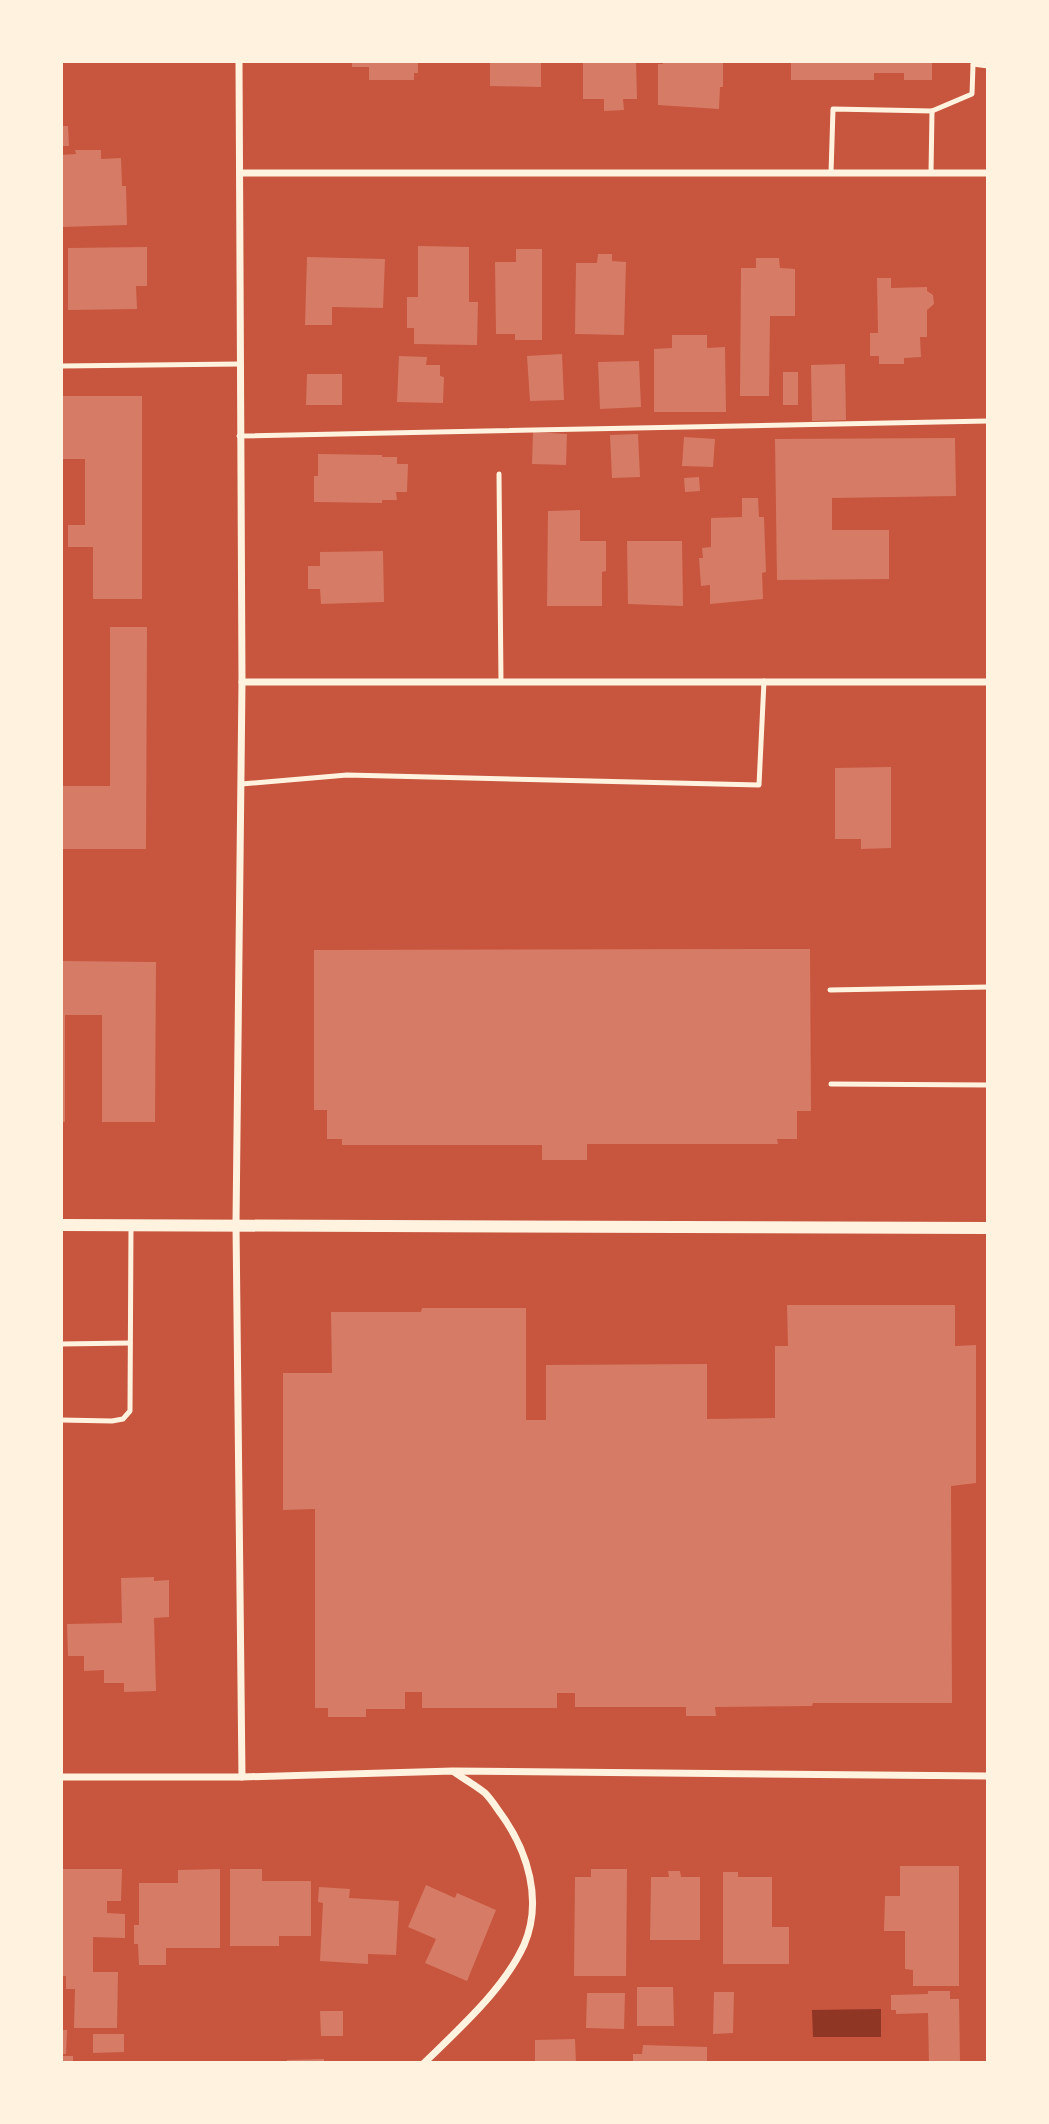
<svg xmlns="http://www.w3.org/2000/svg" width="1049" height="2124" viewBox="0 0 1049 2124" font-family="Lora,serif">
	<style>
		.water { fill: #8f3625 }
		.building { fill: #d67c66 }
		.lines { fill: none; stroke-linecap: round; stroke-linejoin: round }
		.service { stroke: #fff3e0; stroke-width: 5 }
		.minor { stroke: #fff3e0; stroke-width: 7 }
		.tertiary { stroke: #fff3e0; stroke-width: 12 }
	</style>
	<rect width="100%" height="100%" fill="#c8553d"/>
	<path class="water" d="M881,2009v28h-68l-1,-27z"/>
	<g class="building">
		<path d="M352,61h66v12h-4v7h-45v-13h-17z"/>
		<path d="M490,61h51v26l-51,-1z"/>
		<path d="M583,61h53l1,38h-14l1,11 -20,1v-12h-21z"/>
		<path d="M663,61h60v26h-3l-1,22 -61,-4v-41h5z"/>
		<path d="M791,61h141v19h-28v-7h-30v7h-83z"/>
		<path d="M61,126h7l1,20h-8z"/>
		<path d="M75,150h26v9l20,-1 1,28h4l1,39 -66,2v-72l15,-1z"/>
		<path d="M418,246l51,1v55h9l-1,43 -63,-1v-16h-7v-31h11z"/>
		<path d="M147,247v39h-11l1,23 -69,1v-62z"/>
		<path d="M516,249h26v91h-27v-6h-19l-1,-72h21z"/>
		<path d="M598,254h14v7l14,1 -2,73 -49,-1 1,-71h21z"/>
		<path d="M307,257l78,2 -2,49 -51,-1v18h-27z"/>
		<path d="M756,258h23l1,10 15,1v47h-25l-1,80h-29l1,-128h15z"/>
		<path d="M877,278h14v10l36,-1v4l6,4 1,9 -7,6v27h-7l1,20 -17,1v6h-25v-8h-9v-23h8z"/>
		<path d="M672,335h35v13l18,-1 1,65h-72v-63l18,-1z"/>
		<path d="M562,354l2,46 -34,1 -3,-45z"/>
		<path d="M399,356l28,1 -1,8h14v11l4,1 -1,26 -46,-1z"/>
		<path d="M639,361l2,46 -41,2 -2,-47z"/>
		<path d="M845,364l1,56 -34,1 -1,-56z"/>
		<rect x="783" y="372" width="15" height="33"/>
		<path d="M307,374h35v31h-36z"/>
		<path d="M61,396h81v203h-49v-52h-25v-22h17v-66h-24z"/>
		<path d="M533,432l34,2 -1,31 -34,-1z"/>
		<path d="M638,434l2,43 -28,1 -2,-43z"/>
		<path d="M684,437l31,2 -2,28 -31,-1z"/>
		<path d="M955,438l1,58 -124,2v32h57v49l-112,1 -2,-141z"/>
		<path d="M318,454l64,1v2h15v7h11l-1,28h-11l1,8h-15v3l-68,-1v-26h4z"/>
		<path d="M699,477l1,14 -15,1 -1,-14z"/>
		<path d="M742,498h16l1,19h5l2,55 -4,1 1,26 -53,5v-19l-9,1 -2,-28h4l-1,-10 9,-1v-29l31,-1z"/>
		<path d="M580,510v31h26v30l-4,1v34h-55l1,-95z"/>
		<path d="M627,541h55l1,65 -55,-2z"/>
		<path d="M383,551l1,51 -63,2 -1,-15h-12v-23h12v-14z"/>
		<path d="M110,627h37l-1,222h-85v-63h49z"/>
		<path d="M891,767v81l-30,1v-10h-26v-71z"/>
		<path d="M810,949l1,162h-14v28h-20l1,5h-191v16h-45v-15h-200v-6h-15v-29h-13v-160z"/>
		<path d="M61,961l95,1 -1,160h-53v-107h-37v107h-4z"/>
		<path d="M787,1305h168v41l21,-1v138l-25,3 1,217h-139l-1,3 -97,1 1,9h-30v-9h-111v-14h-18v15h-135v-16h-17v17h-39v8h-38v-9h-13v-199l-32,1v-137h49l-1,-61h90l1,-4h104v112h20v-55l161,-1v55l68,-1v-72h13z"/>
		<path d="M154,1577v4l15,-1v37l-15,1 2,73 -32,1v-9h-20v-13l-20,1v-15h-16l-1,-32 55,-1 -1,-45z"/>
		<path d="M900,1866h59v120h-46v-16l-8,-1v-38h-21l1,-35h15z"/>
		<path d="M61,1869h61l-1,32h-14v12l18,1v24l-32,-1v35h25l-1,56h-43l1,-39h-9v-13h-5z"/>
		<path d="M220,1869v79h-54v17h-27l-1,-21h-4v-19h5v-42h39v-13z"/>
		<path d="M230,1869h32v12h49v55h-32v10h-49z"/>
		<path d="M591,1869h36l-1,107h-52l1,-99h16z"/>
		<path d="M668,1871h12l1,6h19v63h-50l1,-63h18z"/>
		<path d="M723,1872h15v5h34v50h17v37h-66z"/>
		<path d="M426,1885l29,13 2,-5 39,17 -29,71 -42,-18 11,-24 -28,-12z"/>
		<path d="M319,1887l31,2 -1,9 50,3 -3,54 -28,-1v10l-48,-3 3,-58 -5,-1z"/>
		<path d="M637,1987h36l1,39h-37z"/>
		<path d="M928,1991h22v8h9l1,64h-31l-1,-50 -32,1v-4h-5v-15l37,-1z"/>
		<path d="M714,1992h20l-1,41 -20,1z"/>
		<path d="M587,1993h38l-1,36 -38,-1z"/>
		<path d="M320,2011h23v25h-22z"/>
		<path d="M61,2030h6l-1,24h-5z"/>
		<path d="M93,2034h31v18l-31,1z"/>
		<path d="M575,2039l1,24h-41v-23z"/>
		<path d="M643,2045l64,2v16h-74v-9h9z"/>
		<rect x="61" y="2056" width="12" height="7"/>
		<path d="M324,2059v4h-37v-3z"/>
	</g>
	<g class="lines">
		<g class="service">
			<path d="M973,64l15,2"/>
			<path d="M932,111l40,-17 1,-29"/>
			<path d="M831,173l2,-64 99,2 -1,62"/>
			<path d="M61,366l178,-2"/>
			<path d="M239,436l749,-15"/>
			<path d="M499,474l2,208"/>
			<path d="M241,784l106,-9 412,10 5,-104"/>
			<path d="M830,990l158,-3"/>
			<path d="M831,1084l157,1"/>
			<path d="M61,1344l69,-1"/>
			<path d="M61,1420l51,1 11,-2 7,-8 1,-186"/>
		</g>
		<g class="minor">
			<path d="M239,61l3,621 -6,542 6,553"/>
			<path d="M240,173h748"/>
			<path d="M242,682h746"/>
			<path d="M61,1777h181l211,-6 535,5"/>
			<path d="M424,2063c34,-33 80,-74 100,-118 19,-44 4,-94 -23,-131 -5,-7 -10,-15 -16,-21 -10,-8 -21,-14 -31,-21"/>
		</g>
		<path class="tertiary" d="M61,1225l927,3"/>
	</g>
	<rect width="1049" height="2124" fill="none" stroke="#fff3e0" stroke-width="126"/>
</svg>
